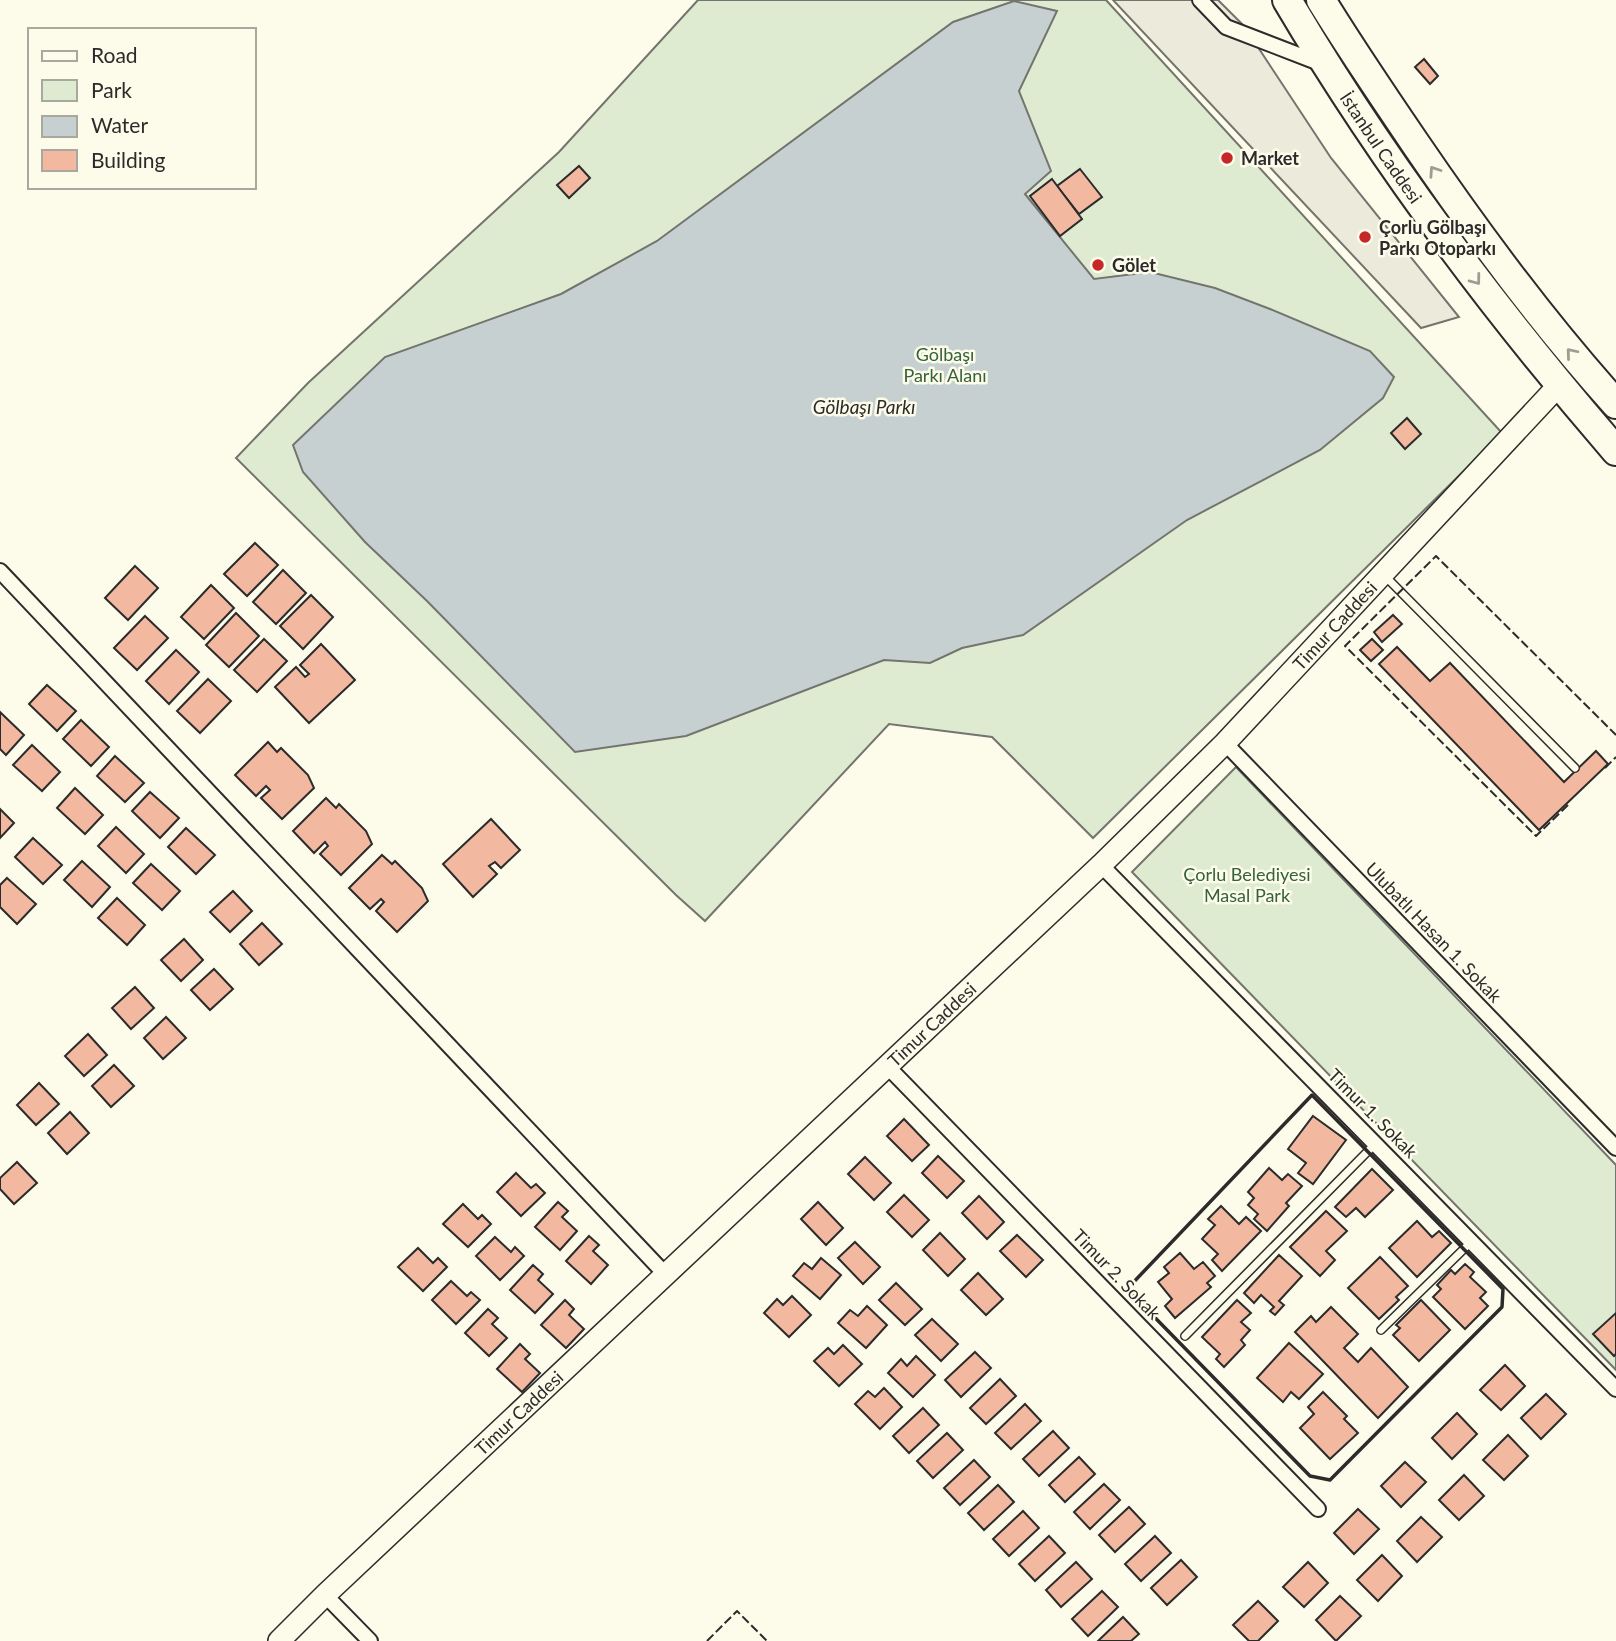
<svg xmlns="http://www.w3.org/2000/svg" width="1616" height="1641" viewBox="0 0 1616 1641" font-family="Lato,sans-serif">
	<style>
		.green { fill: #deebd1; stroke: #74746e; stroke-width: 2 }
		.parking { fill: #eceadb; stroke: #74746e; stroke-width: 2 }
		.water { fill: #c7d0d0; stroke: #74746e; stroke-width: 2 }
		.building { fill: #f2b8a0; stroke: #2b2b2b; stroke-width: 2 }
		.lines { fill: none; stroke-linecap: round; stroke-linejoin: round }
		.lane-casing { stroke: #2b2b2b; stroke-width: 10 }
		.street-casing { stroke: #2b2b2b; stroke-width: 18 }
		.secondary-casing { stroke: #2b2b2b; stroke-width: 24 }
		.highway-casing { stroke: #2b2b2b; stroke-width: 32 }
		.lane { stroke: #fdfbea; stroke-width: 7 }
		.street { stroke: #fdfbea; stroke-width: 14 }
		.secondary { stroke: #fdfbea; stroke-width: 21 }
		.highway { stroke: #fdfbea; stroke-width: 28 }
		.fence { stroke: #2b2b2b; stroke-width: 2; stroke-dasharray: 9 3.5; stroke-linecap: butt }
		.wall { stroke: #2b2b2b; stroke-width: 3.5 }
		.oneway { stroke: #9e9d94 }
		.poi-dot { fill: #c62828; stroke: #fdfbea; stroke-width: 2.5 }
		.labels { text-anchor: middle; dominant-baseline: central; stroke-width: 5; stroke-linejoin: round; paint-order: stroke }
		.street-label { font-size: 18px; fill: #2b2b2b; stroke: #fdfbea }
		.poi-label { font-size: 18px; font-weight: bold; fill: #2b2b2b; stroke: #fdfbea; text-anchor: start }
		.park-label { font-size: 18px; fill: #34623c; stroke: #fdfbea }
		.water-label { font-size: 19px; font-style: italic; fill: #2b2b2b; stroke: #fdfbea }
	</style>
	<rect width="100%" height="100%" fill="#fdfbea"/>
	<g class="green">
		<path d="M698,0h408l396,433 -409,405 -101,-101 -103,-13 -184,197 -29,-26 -440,-437 72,-75 251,-231z"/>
		<path d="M1236,767l380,398v205l-484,-498z"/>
	</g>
	<path class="parking" d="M1113,0h105l26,26 87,132 128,159 -38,11z"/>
	<path class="water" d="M1014,1l43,10 -38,80 32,80 -26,23 69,85 56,-7 65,16 55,21 100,42 24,26 -11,21 -63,52 -133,70 -164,115 -61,13 -32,15 -46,-3 -198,76 -111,16 -148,-151 -62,-59 -62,-70 -10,-27 92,-88 176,-63 96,-53 296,-219z"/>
	<g class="building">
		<path d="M1424,59l14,17 -8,8 -15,-17z"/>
		<path d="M579,166l11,12 -21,20 -12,-13z"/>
		<path d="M1080,169l22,28 -23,17 -22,-28z"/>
		<path d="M1052,179l30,40 -22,17 -30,-40z"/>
		<path d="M1407,418l14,16 -16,15 -14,-16z"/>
		<path d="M255,543l23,22 -31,31 -23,-22z"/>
		<path d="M135,566l23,22 -30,32 -23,-22z"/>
		<path d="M283,570l23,23 -30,31 -23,-22z"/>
		<path d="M211,585l23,23 -30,31 -23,-22z"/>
		<path d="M311,595l22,22 -30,32 -23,-23z"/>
		<path d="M236,613l23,23 -30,31 -23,-22z"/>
		<path d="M1393,615l9,9 -20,18 -8,-10z"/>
		<path d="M145,616l23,22 -31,32 -23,-22z"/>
		<path d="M264,639l23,22 -30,31 -23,-22z"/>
		<path d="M1372,639l11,11 -12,11 -11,-11z"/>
		<path d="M321,644l34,36 -46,43 -34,-36 21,-20 9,10 4,-3 -9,-9z"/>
		<path d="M1397,647l33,34 20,-18 114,119 32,-31 12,13 -69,66 -160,-166z"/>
		<path d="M176,650l23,22 -30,32 -23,-23z"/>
		<path d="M208,679l23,22 -31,32 -23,-22z"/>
		<path d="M47,685l29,26 -19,20 -28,-27z"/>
		<path d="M0,712l24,23 -18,20 -6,-6z"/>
		<path d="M81,720l28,27 -18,19 -28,-27z"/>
		<path d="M268,742l9,10 4,-4 27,27 6,13 -32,31 -21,-21 9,-8 -4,-4 -10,10 -21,-21z"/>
		<path d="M32,745l28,27 -18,19 -29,-26z"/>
		<path d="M115,756l29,27 -19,19 -28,-26z"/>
		<path d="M75,788l28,27 -18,19 -28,-26z"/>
		<path d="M150,792l29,26 -19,20 -28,-27z"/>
		<path d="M326,798l10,10 3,-4 27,27 6,13 -31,31 -21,-21 8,-8 -3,-4 -11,11 -21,-22z"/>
		<path d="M0,809l14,14 -14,15z"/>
		<path d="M491,819l29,31 -19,18 -6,-6 -6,4 8,8 -24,23 -30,-33z"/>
		<path d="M116,827l28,27 -18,19 -28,-27z"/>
		<path d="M186,828l29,27 -19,19 -28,-27z"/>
		<path d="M33,838l29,27 -19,19 -28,-27z"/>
		<path d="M382,855l10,9 3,-3 27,27 6,13 -31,31 -21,-21 8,-9 -3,-3 -11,10 -21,-21z"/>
		<path d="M82,861l28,26 -18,20 -28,-27z"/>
		<path d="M151,864l29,27 -18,19 -29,-27z"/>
		<path d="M7,878l29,26 -19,20 -17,-17v-22z"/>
		<path d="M233,891l19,20 -22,21 -20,-20z"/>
		<path d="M117,898l28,27 -18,20 -29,-27z"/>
		<path d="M262,923l20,21 -23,21 -19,-21z"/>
		<path d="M184,939l19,21 -22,21 -20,-21z"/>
		<path d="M214,969l19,20 -23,21 -19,-20z"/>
		<path d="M135,987l19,21 -23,21 -19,-21z"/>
		<path d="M166,1017l20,21 -23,21 -19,-21z"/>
		<path d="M88,1034l19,21 -23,21 -19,-20z"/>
		<path d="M114,1065l20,21 -23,21 -19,-21z"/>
		<path d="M39,1083l20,21 -23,21 -19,-20z"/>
		<path d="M70,1112l19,21 -22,21 -19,-21z"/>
		<path d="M1313,1116l33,24 -33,44 -15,-11 8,-10 -18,-14z"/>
		<path d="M904,1119l25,26 -17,16 -25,-25z"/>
		<path d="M938,1156l26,25 -17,17 -25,-25z"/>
		<path d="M865,1157l26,26 -17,17 -26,-26z"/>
		<path d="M17,1162l20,21 -23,21 -14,-15v-11z"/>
		<path d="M1269,1168l13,12 6,-6 14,12 -16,17 3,3 -22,25 -13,-12 4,-5 -10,-9 6,-7 -6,-6z"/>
		<path d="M1372,1169l21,21 -28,27 -9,-9 -10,9 -11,-10z"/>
		<path d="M516,1173l15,15 5,-4 9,9 -24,23 -24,-24z"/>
		<path d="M904,1195l25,25 -17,17 -25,-25z"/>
		<path d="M979,1196l25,26 -17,17 -25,-26z"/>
		<path d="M558,1202l10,9 -6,6 15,14 -17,19 -25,-23z"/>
		<path d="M818,1202l25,26 -17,17 -25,-26z"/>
		<path d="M463,1204l15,15 4,-4 9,9 -23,23 -25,-23z"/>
		<path d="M1221,1206l18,18 7,-7 15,14 -39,40 -10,-11 6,-6 -16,-15 13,-14 -7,-6z"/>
		<path d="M1326,1211l21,20 -21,20 9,9 -15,16 -30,-29z"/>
		<path d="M1417,1221l15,16 7,-6 12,12 -34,34 -28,-29z"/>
		<path d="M940,1233l25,26 -17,17 -25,-26z"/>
		<path d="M1017,1235l26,25 -17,17 -26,-26z"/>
		<path d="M589,1236l10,9 -6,6 15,14 -17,19 -25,-23z"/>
		<path d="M495,1237l16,15 4,-5 9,9 -24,24 -24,-24z"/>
		<path d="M855,1242l25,25 -17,17 -25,-26z"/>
		<path d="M418,1248l15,15 5,-5 9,9 -24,24 -25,-24z"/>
		<path d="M1180,1253l14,16 9,-7 12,14 -8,7 4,4 -36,31 -10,-12 7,-7 -14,-17 11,-9 -5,-6z"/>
		<path d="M1279,1255l23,21 -23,25 5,4 -9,10 -5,-4 4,-4 -13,-12 -7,8 -10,-10z"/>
		<path d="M1380,1257l28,29 -12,11 3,3 -20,19 -31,-31z"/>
		<path d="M821,1258l20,17 -21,24 -27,-23 11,-13 8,6z"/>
		<path d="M1465,1264l9,8 -4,5 16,15 -6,6 8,8 -23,23 -32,-32 8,-8 -4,-4 14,-15 4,4z"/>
		<path d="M533,1265l10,9 -5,6 15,14 -18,19 -25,-23z"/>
		<path d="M978,1273l25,26 -17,16 -25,-25z"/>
		<path d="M451,1281l16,15 4,-4 9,8 -24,24 -24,-24z"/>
		<path d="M896,1283l26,26 -17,16 -26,-25z"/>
		<path d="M792,1296l19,19 -22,22 -25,-24 13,-14 6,6z"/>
		<path d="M565,1300l9,9 -5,6 15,14 -18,19 -25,-23z"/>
		<path d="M1237,1300l14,13 -10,9 9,8 -9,10 4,5 -21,22 -8,-8 4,-5 -18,-17z"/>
		<path d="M1421,1300l29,30 -31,31 -26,-26 7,-7 -4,-3z"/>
		<path d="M867,1306l20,19 -21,23 -28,-25 12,-13 8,6z"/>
		<path d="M1331,1307l27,27 -14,14 14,14 13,-14 37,39 -30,31 -83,-86 16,-16 5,6z"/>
		<path d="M488,1309l10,9 -6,6 15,14 -18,18 -24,-23z"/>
		<path d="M1616,1313v41l-2,2 -21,-22z"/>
		<path d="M932,1319l26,25 -17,17 -26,-26z"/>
		<path d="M1289,1343l34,31 -24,25 -8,-7 -8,10 -26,-24z"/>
		<path d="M520,1344l10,10 -5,5 15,14 -18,19 -25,-23z"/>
		<path d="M843,1345l19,19 -23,22 -25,-25 14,-13 6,6z"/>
		<path d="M975,1352l16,16 -30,29 -16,-17z"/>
		<path d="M916,1356l19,19 -22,22 -25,-24 13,-14 6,7z"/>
		<path d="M1505,1365l20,21 -24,24 -21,-20z"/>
		<path d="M1000,1379l16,17 -30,28 -16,-16z"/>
		<path d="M884,1388l18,19 -22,22 -25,-25 13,-13 7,6z"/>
		<path d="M1323,1392l24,24 -3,3 14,14 -28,26 -30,-31 14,-14 -6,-7z"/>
		<path d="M1546,1394l20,20 -25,25 -20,-21z"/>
		<path d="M1025,1404l16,17 -30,28 -16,-16z"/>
		<path d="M923,1408l16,17 -30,28 -16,-17z"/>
		<path d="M1457,1413l20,21 -25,25 -20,-21z"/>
		<path d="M1053,1431l16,17 -30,28 -16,-17z"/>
		<path d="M947,1433l16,17 -30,28 -16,-17z"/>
		<path d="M1508,1435l20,21 -24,24 -21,-20z"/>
		<path d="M1079,1457l16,17 -30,28 -16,-17z"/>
		<path d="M974,1460l16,17 -30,28 -16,-17z"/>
		<path d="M1405,1462l21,20 -25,25 -20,-21z"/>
		<path d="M1464,1475l20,21 -25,24 -20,-20z"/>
		<path d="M1104,1484l16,16 -30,29 -16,-17z"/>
		<path d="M998,1485l16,17 -30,28 -16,-17z"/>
		<path d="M1129,1507l16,17 -30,28 -16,-17z"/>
		<path d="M1358,1509l21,20 -25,25 -20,-21z"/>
		<path d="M1023,1511l16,17 -30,28 -16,-17z"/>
		<path d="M1421,1517l21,20 -25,25 -20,-21z"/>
		<path d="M1049,1536l16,17 -30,28 -16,-17z"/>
		<path d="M1155,1536l16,17 -30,28 -16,-17z"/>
		<path d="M1382,1555l20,21 -24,25 -21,-21z"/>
		<path d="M1181,1560l16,17 -30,28 -16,-17z"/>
		<path d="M1076,1562l16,17 -31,28 -15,-17z"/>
		<path d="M1308,1562l20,21 -24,24 -21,-20z"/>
		<path d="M1102,1591l16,16 -30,29 -16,-17z"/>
		<path d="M1340,1596l21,20 -25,25 -20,-21z"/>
		<path d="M1258,1601l20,20 -20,20h-9l-16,-16z"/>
		<path d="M1123,1617l16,17 -8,7h-33z"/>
	</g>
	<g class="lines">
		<defs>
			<g id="lane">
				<path d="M1386,577l189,191"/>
				<path d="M1381,1330l90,-88"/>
				<path d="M1185,1336l190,-192"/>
			</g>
			<g id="street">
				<path d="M1200,0l26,27 96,37"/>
				<path d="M0,571l666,704"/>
				<path d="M1225,743l391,405"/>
				<path d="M1101,865l515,524"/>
				<path d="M887,1066l431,443"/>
				<path d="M325,1595l45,46"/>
			</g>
			<g id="secondary">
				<path id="s1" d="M279,1641l46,-46 776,-730 124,-122 334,-358"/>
			</g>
			<g id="highway">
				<path id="s2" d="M1287,0c95,161 207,310 329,451"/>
				<path d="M1321,0c30,49 62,96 94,143 62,91 127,179 201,261"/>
			</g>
		</defs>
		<use href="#lane" class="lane-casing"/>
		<use href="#street" class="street-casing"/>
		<use href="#secondary" class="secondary-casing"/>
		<use href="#highway" class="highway-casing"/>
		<use href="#lane" class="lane"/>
		<use href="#street" class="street"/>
		<use href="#secondary" class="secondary"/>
		<use href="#highway" class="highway"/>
		<g class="fence">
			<path d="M1605,768l11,-11"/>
			<path d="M1568,805l-32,31 -191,-190 91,-90 180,179"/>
			<path d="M707,1641l30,-30 30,30"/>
		</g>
		<path class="wall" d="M1312,1095l191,194 -1,18 -172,173 -20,-4 -183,-187z"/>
	</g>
	<defs><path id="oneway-chevron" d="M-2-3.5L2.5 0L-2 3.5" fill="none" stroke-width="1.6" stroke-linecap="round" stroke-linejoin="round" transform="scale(1.75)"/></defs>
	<g class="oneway">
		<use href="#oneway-chevron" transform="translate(1434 171) rotate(-124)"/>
		<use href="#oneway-chevron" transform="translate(1476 280) rotate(53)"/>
		<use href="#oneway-chevron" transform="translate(1571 353) rotate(-130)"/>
	</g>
	<g class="poi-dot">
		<circle cx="1227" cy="158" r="7"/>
		<circle cx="1365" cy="237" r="7"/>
		<circle cx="1098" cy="265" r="7"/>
	</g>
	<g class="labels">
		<g class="street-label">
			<text stroke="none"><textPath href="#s2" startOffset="175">İstanbul Caddesi</textPath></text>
			<text stroke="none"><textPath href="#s1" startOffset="1465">Timur Caddesi</textPath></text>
			<text transform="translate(1434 932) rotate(46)">Ulubatlı Hasan 1. Sokak</text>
			<text stroke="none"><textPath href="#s1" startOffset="898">Timur Caddesi</textPath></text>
			<text transform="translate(1373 1113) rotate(45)">Timur 1. Sokak</text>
			<text transform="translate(1117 1274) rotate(46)">Timur 2. Sokak</text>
			<text stroke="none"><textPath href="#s1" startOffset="331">Timur Caddesi</textPath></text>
		</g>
		<g class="poi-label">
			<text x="1241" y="158">Market</text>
			<text x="1379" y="227">Çorlu Gölbaşı<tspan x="1379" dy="21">Parkı Otoparkı</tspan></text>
			<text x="1112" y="265">Gölet</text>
		</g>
		<g class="park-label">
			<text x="945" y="354">Gölbaşı<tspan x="945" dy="21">Parkı Alanı</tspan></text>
			<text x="1247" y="874">Çorlu Belediyesi<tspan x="1247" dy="21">Masal Park</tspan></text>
		</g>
		<g class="water-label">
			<text x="864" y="406">Gölbaşı Parkı</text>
		</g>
	</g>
	<rect x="28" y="28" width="228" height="161" fill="#fdfbea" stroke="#a9a89e" stroke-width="2"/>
	<rect x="42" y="51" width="35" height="10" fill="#fdfbea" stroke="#a9a89e" stroke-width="2"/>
	<text x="91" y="63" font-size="21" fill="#2b2b2b">Road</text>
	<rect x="42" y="80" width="35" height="21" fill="#deebd1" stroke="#a9a89e" stroke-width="2"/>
	<text x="91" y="98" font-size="21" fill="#2b2b2b">Park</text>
	<rect x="42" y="116" width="35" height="21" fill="#c7d0d0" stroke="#a9a89e" stroke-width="2"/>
	<text x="91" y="133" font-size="21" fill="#2b2b2b">Water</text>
	<rect x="42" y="150" width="35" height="21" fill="#f2b8a0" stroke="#a9a89e" stroke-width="2"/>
	<text x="91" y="168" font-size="21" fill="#2b2b2b">Building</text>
</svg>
